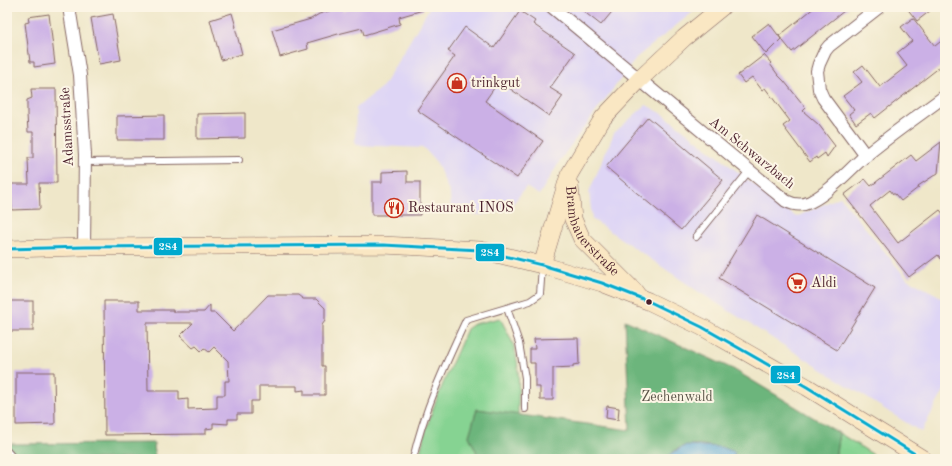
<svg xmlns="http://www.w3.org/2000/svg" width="952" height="466" viewBox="0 0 952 466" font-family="'Old Standard TT',serif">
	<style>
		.built { fill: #ded5f5 }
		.green { fill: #86d392; stroke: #68795e }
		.forest { fill: #6cb57c; stroke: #5b6a54 }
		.water { fill: #5aa7d3; stroke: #52637f }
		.building { fill: #cbb0e6; fill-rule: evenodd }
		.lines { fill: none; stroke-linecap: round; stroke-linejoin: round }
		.lane-casing { stroke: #846562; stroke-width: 8 }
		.street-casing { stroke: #846562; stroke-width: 14 }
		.secondary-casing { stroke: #846562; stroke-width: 18 }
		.lane { stroke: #fff; stroke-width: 6 }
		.street { stroke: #fff; stroke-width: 12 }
		.secondary { stroke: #fae7c3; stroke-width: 17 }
		.bus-1-casing { stroke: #fcf5e5; stroke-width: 6 }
		.bus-1 { stroke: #00a9ce; stroke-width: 3 }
		.bus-dot { fill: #4a1f2b; stroke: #fcf5e5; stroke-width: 1.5 }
		.labels { text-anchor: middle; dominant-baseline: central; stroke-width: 4; stroke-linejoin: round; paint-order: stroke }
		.poi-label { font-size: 14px; fill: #4a1f2b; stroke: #fcf5e5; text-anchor: start }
		.street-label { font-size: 14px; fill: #4a1f2b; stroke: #fcf5e5 }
		.park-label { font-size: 14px; fill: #5c554a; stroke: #fcf5e5 }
		.line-badge { stroke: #fcf5e5; stroke-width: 1.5 }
		.badge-label { font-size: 11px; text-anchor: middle; font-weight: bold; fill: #fff }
	</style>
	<rect width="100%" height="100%" fill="#fcf5e5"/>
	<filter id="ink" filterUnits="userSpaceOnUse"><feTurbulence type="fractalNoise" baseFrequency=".025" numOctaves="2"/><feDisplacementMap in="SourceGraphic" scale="8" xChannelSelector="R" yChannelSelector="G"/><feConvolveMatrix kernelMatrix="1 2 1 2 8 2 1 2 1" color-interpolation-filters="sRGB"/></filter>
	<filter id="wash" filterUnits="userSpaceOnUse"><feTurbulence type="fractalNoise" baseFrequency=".012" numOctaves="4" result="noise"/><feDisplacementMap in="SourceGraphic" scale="16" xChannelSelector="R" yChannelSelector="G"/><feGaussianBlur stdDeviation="0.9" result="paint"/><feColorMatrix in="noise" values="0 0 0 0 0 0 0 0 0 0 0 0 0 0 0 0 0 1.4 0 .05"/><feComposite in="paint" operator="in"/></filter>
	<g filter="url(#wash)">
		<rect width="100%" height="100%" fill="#efe7c9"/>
		<g class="built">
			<path d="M430,7h269l-62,50 -72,96 -26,42 -13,-8 -17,22 -28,6 -30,-3 -1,-18 -13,-31 -13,-15 -69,-3 1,-37 27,-22z"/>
			<path d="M646,105l17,9 133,103 44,-20 67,82 38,20v90l-24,43 -222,-140 -107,-73 -3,-27 25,-59z"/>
		</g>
		<g class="green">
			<path d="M500,318c6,12 14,24 16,37 4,19 2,40 2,60l-41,-6 -8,27 11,23h-61c8,-45 30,-88 48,-130l7,-5z"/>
			<path d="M839,433l41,26h-45z"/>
		</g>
		<g class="forest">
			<path d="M625,320l108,49 106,64 -4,26h-102l1,-7c-22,-6 -52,-16 -67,7h-187l-11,-23 8,-27 153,21z"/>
			<path d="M154,443l1,16h-148v-15z"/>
		</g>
		<path class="water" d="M686,445l35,2 14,5 -2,7h-66l3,-5z"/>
		<g id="blocks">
			<g class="building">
				<path d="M342,7l1,4 14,-4h66v3l-24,7 1,7 -36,11 -2,-7 -24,6 -31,9 1,6 -28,8 -8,-27 39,-11 8,-5z"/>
				<path d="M578,7h38l-15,18z"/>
				<path d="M815,7h34l-57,45 -13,-16z"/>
				<path d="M906,7h29l-18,14z"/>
				<path d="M520,11l15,10 -2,3 42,29 -25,35 13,8 -14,20 -50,-35 -14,20 58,40 -26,37 -100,-68 38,-54 -7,-5 17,-24 29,21z"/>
				<path d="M232,13l4,14h-1l7,27 -21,6 -11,-40z"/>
				<path d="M49,14l6,50 -21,3v-5h-4l-5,-39 4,-1 -1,-5z"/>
				<path d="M113,14l8,46 -22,4 -8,-46z"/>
				<path d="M913,18l22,28 10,-8v25l-70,55 -4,-5 -15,11 -7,-10 5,-4 -11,-14 19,-14 -8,-10 9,-7 17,22 27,-21 -10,-13 15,-12 -11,-14z"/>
				<path d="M769,23l12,16 -15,15 -14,-18z"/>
				<path d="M764,55l7,8 -1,1 8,11 6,6 22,27 -3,3 16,14 16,21 -8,11 -2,-4 -8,6 -1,-2 -6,5 -27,-36 7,-5 -25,-33 -3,2 -10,-13 -8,6 -6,-8z"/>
				<path d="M31,89h25l1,94h-18l1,26 -28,1 -1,-26h18l-1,-26h5v-26h-5l-1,-18v-14l5,-2z"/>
				<path d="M245,113v25l-48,1v-25z"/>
				<path d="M164,115v25h-47v-24z"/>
				<path d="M648,117l75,63 -42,50 -75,-63z"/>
				<path d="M941,142l-3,31 -20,13 1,1 -18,14 -6,-7h-2l-3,-4 -20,16 28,37 42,-33 5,6v48l-7,-9 -29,22 -65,-82 21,-16 6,7 40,-31 5,6z"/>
				<path d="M407,171v11h13v33h-48v-33h10v-10z"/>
				<path d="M757,215l118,73 -38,62 -118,-72z"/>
				<path d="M268,295h30l5,4h13l9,9v13l-3,4v41h3v29h-21v-5l-7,1v-5h-38v15h-8v13h-14v5h-9v5l-15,-1v5l-7,1v5l-101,1 -1,-134h35v9h34v2h31l6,-7v8h5l18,18zM147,323h46l-13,13 13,12 3,-2 5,5 3,-3 5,4 5,-5 14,14 1,20h-4v14h-8v13l-29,1v-10l-9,1v-9h-31z"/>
				<rect x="7" y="301" width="26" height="30"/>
				<path d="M578,338l1,26 -6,1v2l-20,1v32h-13v-13h-5v-24h-5v-14h5l-1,-10z"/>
				<path d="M16,372h38l1,52 -39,1z"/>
				<path d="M607,406l12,2 -1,12 -12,-2z"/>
			</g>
		</g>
	</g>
	<g filter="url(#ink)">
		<use href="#blocks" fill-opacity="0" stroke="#846562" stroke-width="1"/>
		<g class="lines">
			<defs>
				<g id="lane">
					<path d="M85,162l154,-2"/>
					<path d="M696,237l53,-66"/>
					<path d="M507,308l12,35 6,35v31"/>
					<path d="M7,451l7,8"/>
					<path d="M413,459c11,-49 32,-94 53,-139l64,-19 10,-7 2,-28"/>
				</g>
				<g id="street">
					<path d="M69,7l11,68 5,80 -1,92"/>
					<path d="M552,7l234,194c8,4 16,5 24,1 21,-11 37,-30 54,-45 26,-22 54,-41 81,-61"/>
					<path d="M866,156l-43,-58 -4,-9 -2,-18 2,-7 6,-13 4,-5 50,-39"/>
				</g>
				<g id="secondary">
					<path id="s1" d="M570,186l3,33 9,20 54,54"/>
					<path d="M7,249l77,-2 299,-2 97,5 62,15 60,18 46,18 54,26 105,60 116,72"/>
					<path d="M542,265l27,-90 34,-57 36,-38 45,-42 38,-31"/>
				</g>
			</defs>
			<use href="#lane" class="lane-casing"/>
			<use href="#street" class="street-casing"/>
			<use href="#secondary" class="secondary-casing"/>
			<use href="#lane" class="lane"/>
			<use href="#street" class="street"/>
			<use href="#secondary" class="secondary"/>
			<defs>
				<path id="bus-1" d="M7,249l77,-2 299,-2 97,5 62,15 60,18 46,18 54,26 105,60 116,72"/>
			</defs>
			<use href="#bus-1" class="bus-1-casing"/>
			<use href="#bus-1" class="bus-1"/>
		</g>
	</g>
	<defs>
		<symbol id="shop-ring" viewBox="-11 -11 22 22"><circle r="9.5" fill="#fcf5e5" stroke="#c8321e" stroke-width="1.5"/><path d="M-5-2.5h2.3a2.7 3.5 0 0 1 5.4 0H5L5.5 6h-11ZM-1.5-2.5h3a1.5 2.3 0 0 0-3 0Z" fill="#c8321e"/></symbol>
		<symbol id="restaurant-ring" viewBox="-11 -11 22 22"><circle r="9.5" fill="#fcf5e5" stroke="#c8321e" stroke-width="1.5"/><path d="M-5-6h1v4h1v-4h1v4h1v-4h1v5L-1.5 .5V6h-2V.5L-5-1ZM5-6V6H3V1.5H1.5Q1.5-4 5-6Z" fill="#c8321e"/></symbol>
		<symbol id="supermarket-ring" viewBox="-11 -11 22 22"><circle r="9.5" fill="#fcf5e5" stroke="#c8321e" stroke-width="1.5"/><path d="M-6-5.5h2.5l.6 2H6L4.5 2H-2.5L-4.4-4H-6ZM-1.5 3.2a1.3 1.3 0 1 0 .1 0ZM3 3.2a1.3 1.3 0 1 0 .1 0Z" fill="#c8321e"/></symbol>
	</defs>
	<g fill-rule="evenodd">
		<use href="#shop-ring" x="446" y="72" width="22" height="22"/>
		<use href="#restaurant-ring" x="383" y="197" width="22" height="22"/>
		<use href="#supermarket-ring" x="786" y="272" width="22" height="22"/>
	</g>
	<circle class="bus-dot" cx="649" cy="302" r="3.5"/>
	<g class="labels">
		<g class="poi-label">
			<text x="471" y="83">trinkgut</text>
			<text x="408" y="208">Restaurant INOS</text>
			<text x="811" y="283">Aldi</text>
		</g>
		<g class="street-label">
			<text transform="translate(67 127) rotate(-93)">Adamsstraße</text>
			<text transform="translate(752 153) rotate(39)">Am Schwarzbach</text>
			<text stroke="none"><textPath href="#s1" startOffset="52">Brambauerstraße</textPath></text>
		</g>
		<g class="park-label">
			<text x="677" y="397">Zechenwald</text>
		</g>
	</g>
	<g class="line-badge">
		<rect x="153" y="237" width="30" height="19" rx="4" fill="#00a9ce"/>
		<rect x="475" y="243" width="30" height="19" rx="4" fill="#00a9ce"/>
		<rect x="770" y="365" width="31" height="19" rx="4" fill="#00a9ce"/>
	</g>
	<g class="badge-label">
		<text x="168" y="250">284</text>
		<text x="490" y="256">284</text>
		<text x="786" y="379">284</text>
	</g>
	<rect width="952" height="466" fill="none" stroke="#fcf5e5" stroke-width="24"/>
</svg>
